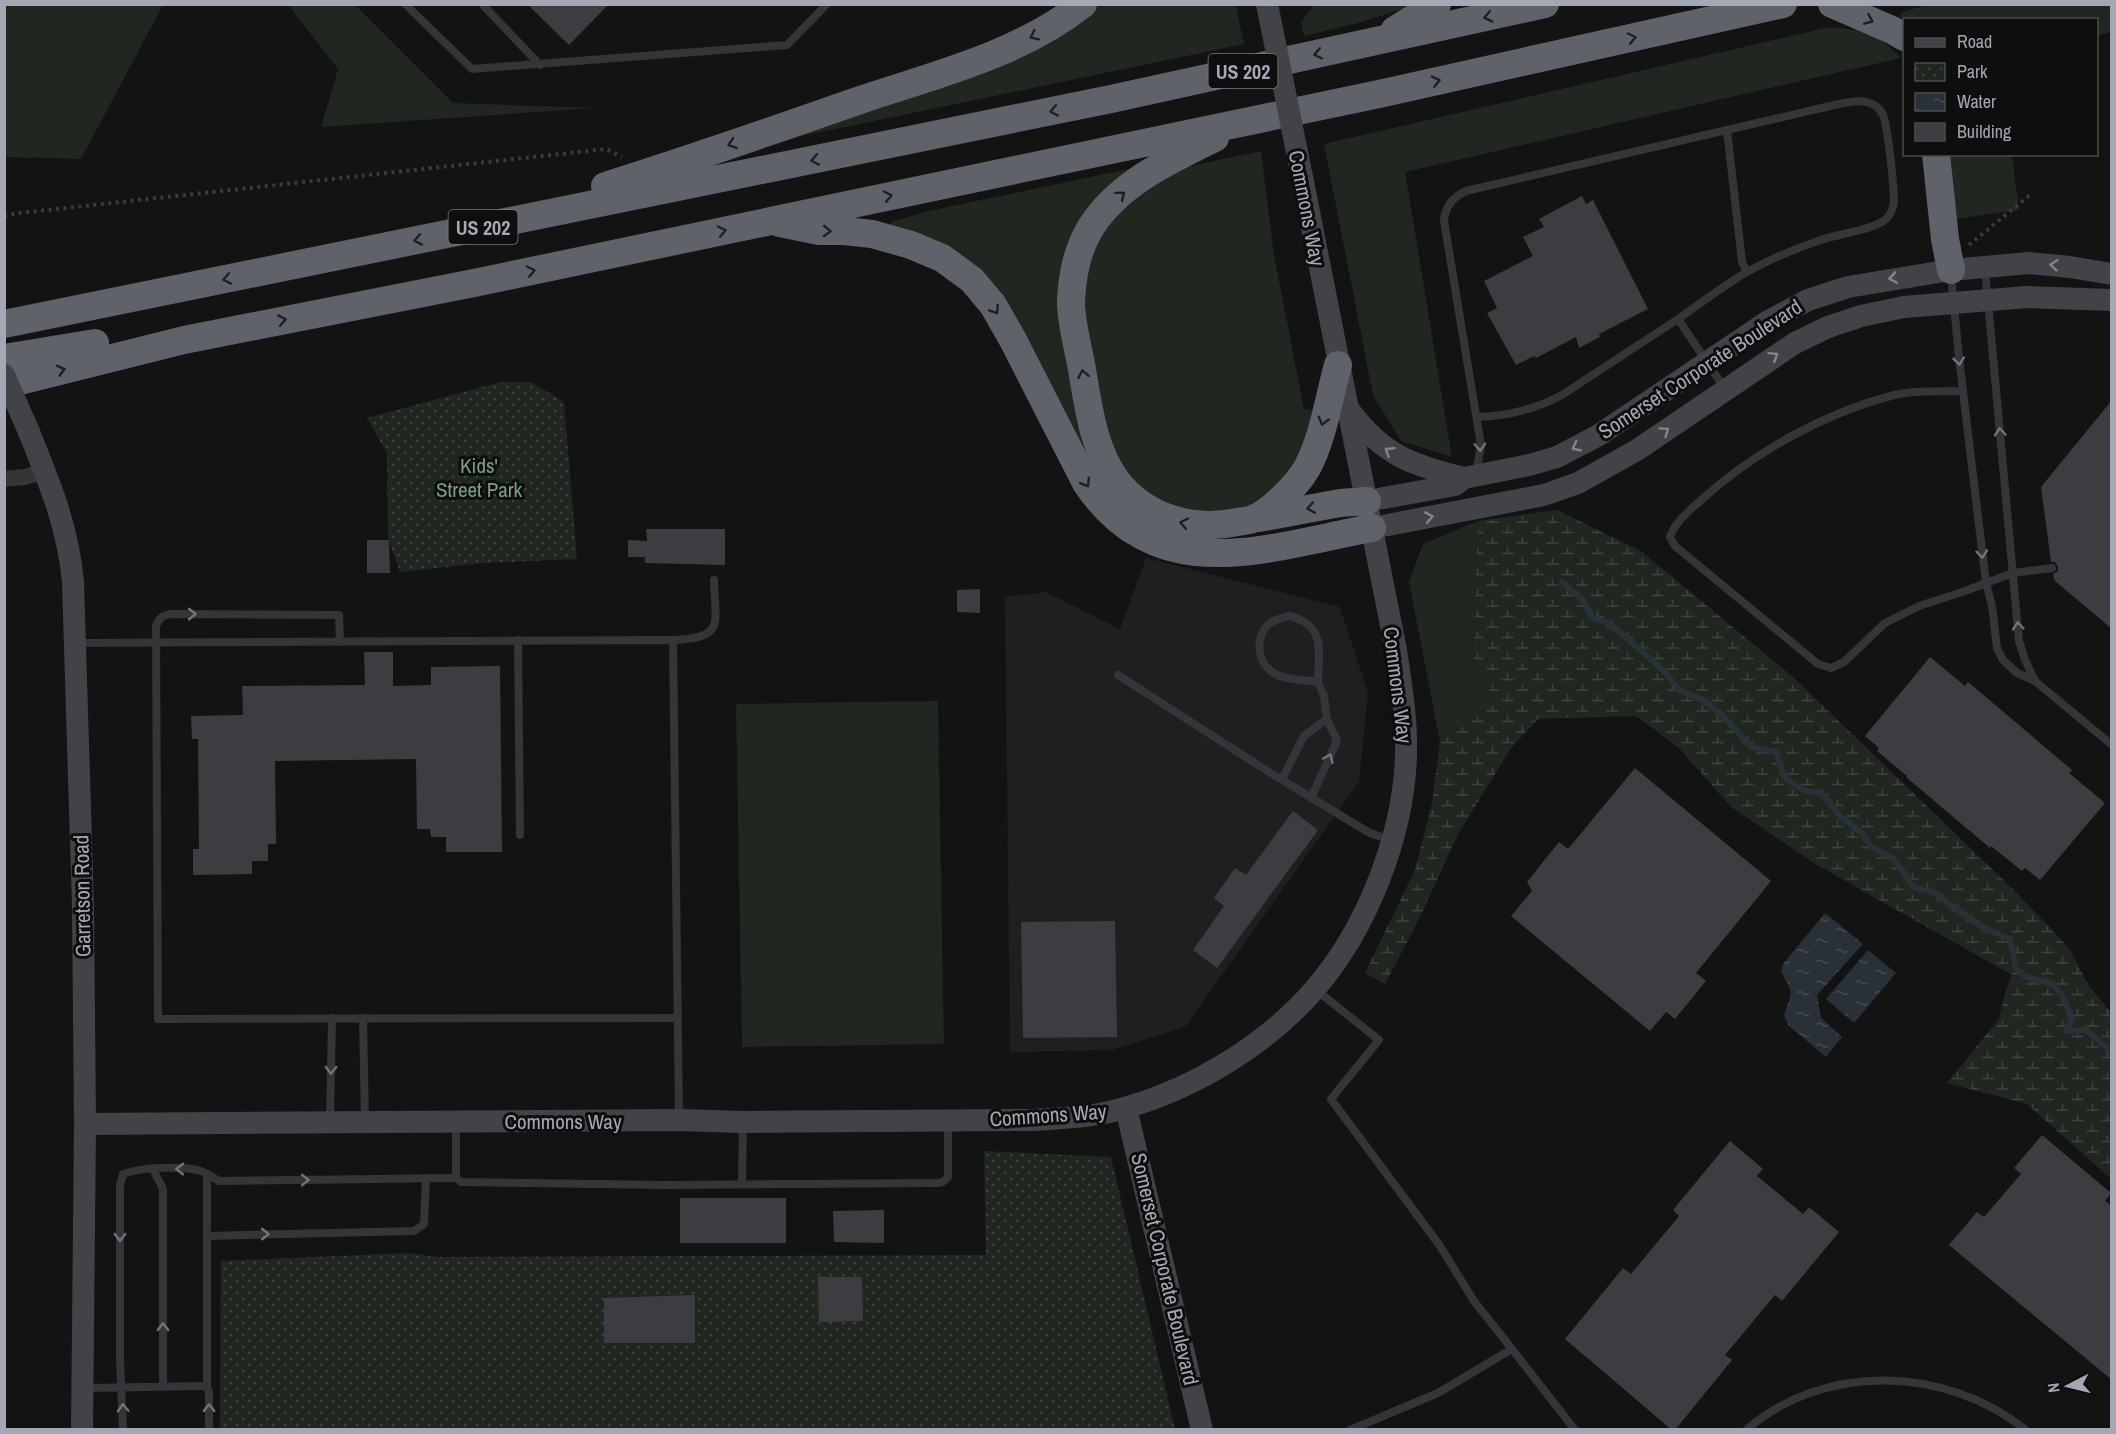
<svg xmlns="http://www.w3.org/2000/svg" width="2116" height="1434" viewBox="0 0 2116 1434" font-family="'Archivo Narrow',sans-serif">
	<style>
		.built { fill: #1f1f21 }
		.grass { fill: #1f2720 }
		.wetland { fill: url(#wetland-marsh) }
		.park { fill: url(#park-dots) }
		.water { fill: url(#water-ripples) }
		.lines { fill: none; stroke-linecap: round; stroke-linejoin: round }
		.stream { stroke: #293038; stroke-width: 6 }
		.building { fill: #3d3d41 }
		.path { stroke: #3a3b40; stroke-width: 4; stroke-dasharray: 3 4.5; stroke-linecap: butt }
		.lane { stroke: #343439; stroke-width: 8 }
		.street { stroke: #343439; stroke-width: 16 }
		.secondary { stroke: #424349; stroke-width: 22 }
		.highway { stroke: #60626a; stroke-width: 28 }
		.secondary-bridge { stroke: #424349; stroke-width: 22 }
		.oneway { stroke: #1e1f21 }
		.oneway2 { stroke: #82858f }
		.oneway3 { stroke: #72747d }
		.labels { text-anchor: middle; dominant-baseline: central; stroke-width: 6; stroke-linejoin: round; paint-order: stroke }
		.shield { fill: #0e0e0f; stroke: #777a82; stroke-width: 1.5 }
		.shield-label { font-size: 20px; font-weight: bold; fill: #a4a8b4 }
		.street-label { font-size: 21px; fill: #a4a8b4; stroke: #0e0e0f }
		.park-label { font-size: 21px; fill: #7c9f81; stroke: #0e0e0f }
	</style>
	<defs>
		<pattern id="wetland-marsh" width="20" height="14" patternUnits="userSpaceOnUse" patternTransform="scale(1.5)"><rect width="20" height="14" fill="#1f2720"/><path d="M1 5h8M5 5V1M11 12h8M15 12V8" fill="none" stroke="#3d443e"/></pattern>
		<pattern id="park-dots" width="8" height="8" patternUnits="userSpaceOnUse" patternTransform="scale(1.5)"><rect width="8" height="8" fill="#1f2720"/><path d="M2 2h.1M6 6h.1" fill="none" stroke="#3d443e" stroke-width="1.8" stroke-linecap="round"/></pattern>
		<pattern id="water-ripples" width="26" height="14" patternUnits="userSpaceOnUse" patternTransform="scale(1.5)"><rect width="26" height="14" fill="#293038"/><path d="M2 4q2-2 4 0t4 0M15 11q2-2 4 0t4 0" fill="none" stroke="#454b52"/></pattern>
	</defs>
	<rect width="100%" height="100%" fill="#131314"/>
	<path class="built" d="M1146,558l194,49 28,86 -9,89 -174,245 -73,23 -102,2 -5,-455 41,-5 74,37z"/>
	<g class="grass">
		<path d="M5,4l158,1 -82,154 -76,-2z"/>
		<path d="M1928,4l183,1v27l-14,4 -1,-16h-192l-3,-3v-4z"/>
		<path d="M288,5h67l98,98 143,5 -275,19 17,-58z"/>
		<path d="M1099,5h137l8,39 -461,96 277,-106z"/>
		<path d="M1314,5h101l-57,18 -54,13 -3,-14z"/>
		<path d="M1830,27l44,5 27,26 -496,114 47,285 -51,-16 -28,-46 -49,-251z"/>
		<path d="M1261,151l13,104 30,154 9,1 -17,61 -43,37 -28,7 -57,-8 -28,-18 -28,-36 -32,-152 12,-47 25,-46 51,-37z"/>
		<path d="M1947,155h65l7,55 -64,9z"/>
		<path d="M1138,167l-64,71 16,237 -74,-158 -19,-29 -106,-63v-3l38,-11z"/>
		<path d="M1478,521l-5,135 23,48 -56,38 -31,-160 14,-38z"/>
		<path d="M938,701l6,343 -202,3 -6,-343z"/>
	</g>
	<path class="wetland" d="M1557,510l84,41 152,126 225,217 51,54 20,38 22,26v167l-84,-75 -80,-21 52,-64 7,-29 6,-15 -195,-110 -86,-58 -52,-59 -43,-32 -98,3 -27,29 -54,88 -36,79 -36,69 -20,-11 50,-103 17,-67 8,-61 56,-38 -23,-47 5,-136z"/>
	<g class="park">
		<path d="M501,382h30l33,20 13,157 -94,4 -83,9 -12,-34 -1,-85 -20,-35z"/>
		<path d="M984,1151l127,6 64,272 -955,1 1,-169 188,-8 28,4 549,-2z"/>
	</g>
	<g class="water">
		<path d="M1825,913l38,31 -46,51 4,23 21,19 -16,20 -38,-32 -4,-10 7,-20 -1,-6 -9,-18 2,-7z"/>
		<path d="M1868,950l28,23 -42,50 -28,-24z"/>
	</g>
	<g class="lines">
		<path class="stream" d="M1562,582l21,18 9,17 16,6 21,17 34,30 16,20 23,9 20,16 29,32 25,5 8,25 21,14 16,2 20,24 20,15 10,15 24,13 18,27 20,5 52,37 25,10 6,29 9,8 28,8 10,13 9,22 -6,12 20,-1 26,22"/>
	</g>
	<g class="building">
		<path d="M527,4h82l-40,41z"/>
		<path d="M1582,196l4,8 7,-4 55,109 -49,25 1,3 -21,11 -3,-11 -40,21 -2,-2 -18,9 -29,-52 10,-5 -13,-27 49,-25 -10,-19 21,-10 -5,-8z"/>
		<path d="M2112,400v229l-57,-48 -2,-7 5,-3v-4l-3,-5h-4l-10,-75z"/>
		<path d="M646,529h79v36l-80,-2v-6h-17v-17l19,1z"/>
		<path d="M367,540h22l1,33h-23z"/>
		<path d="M980,589v24l-23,-1v-22z"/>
		<path d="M364,652h29v34l38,-1v-18l69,-1 2,186h-56v-15h-15l-1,-8h-13l-1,-70 -141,2 1,83h-8v17h-16v13l-59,1v-26h6l-1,-110h-6l-1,-23 52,-1 -1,-29 123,-1z"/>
		<path d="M1930,657l35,29 3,-4 104,88 -3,3 36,30 -65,77 -15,-12 -3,3 -31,-25 -1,2 -84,-71 1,-1 -30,-25 2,-3 -14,-12z"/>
		<path d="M1635,768l136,113 -75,92 10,8 -31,38 -9,-7 -16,19 -139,-115 21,-25 -5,-9 32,-40 9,7z"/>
		<path d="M1293,811l25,19 -101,138 -24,-18 31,-44 -10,-8 21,-30 11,7z"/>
		<path d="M1115,921l2,116 -94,1 -2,-116z"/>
		<path d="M2042,1135l69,58 -6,8 7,5v174l-163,-135 28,-33 7,5 37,-43 -7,-6z"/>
		<path d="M1730,1141l33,28 -6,7 46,38 6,-7 30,25 -57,69 -7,-6 -50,60 7,5 -57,70h-3l-107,-91 58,-71 8,6 48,-58 -6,-6z"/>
		<rect x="680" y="1198" width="106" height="45"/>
		<path d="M884,1210v33l-50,-1 -1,-31z"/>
		<path d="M818,1277h44l1,44 -44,1z"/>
		<path d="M695,1295v48h-91v-45z"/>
	</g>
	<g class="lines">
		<g class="path">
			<path d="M4,216l16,-3 586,-64 16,8"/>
			<path d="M1969,245l62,-51"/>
		</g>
		<g class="lane">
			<path d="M405,4l67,65 315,-24 40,-41"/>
			<path d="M482,4l58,61"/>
			<path d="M1727,130l15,132 5,10"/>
			<path d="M1985,269l34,372 6,19 10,21"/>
			<path d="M1951,275l8,83 27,225 6,23 5,42 6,12 14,13 18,8 77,64"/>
			<path d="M1963,391c-21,1 -49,-1 -69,4 -70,18 -142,58 -195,107 -11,10 -24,20 -29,35l5,9 143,118 13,4 13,-6 41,-39 34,-17 46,-15 48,-18 39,-5"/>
			<path d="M1477,417c31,-1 57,-7 85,-22l116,-76"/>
			<path d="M1476,474l5,-29 -37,-224c1,-15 9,-24 22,-30l364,-85c17,-4 43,-12 53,9 5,11 11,74 11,87 -1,6 -3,12 -7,16 -11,12 -52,16 -69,23 -24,8 -49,19 -71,31 -24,14 -46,31 -69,47l47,70"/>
			<path d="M1290,616c36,9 29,36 28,66 -14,-2 -34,-2 -46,-10 -15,-11 -17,-34 -4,-47 6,-6 14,-7 22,-9z"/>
			<path d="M518,640l2,195"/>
			<path d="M673,640c53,-2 42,-16 41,-60"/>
			<path d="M340,642l-1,-27 -168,-1c-8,1 -12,4 -15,12l2,393 520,-1"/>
			<path d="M78,643l595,-3 6,477"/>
			<path d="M1118,675l151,97 99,60 21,8"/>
			<path d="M1282,779l22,-43 23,-17"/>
			<path d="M1311,798l26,-57 -10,-22 -3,-23 -6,-14"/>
			<path d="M1315,989l64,51 -48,59 109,147 34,55 38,48 -74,44 -88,37"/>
			<path d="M363,1018l2,104"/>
			<path d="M330,1120l2,-102"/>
			<path d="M456,1123v55l5,4 205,3 271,-2 6,-1 5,-5v-56"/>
			<path d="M153,1169l10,20v196"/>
			<path d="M207,1174v212l2,7v37"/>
			<path d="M742,1184l1,-61"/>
			<path d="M207,1236l207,-5 10,-7 2,-46"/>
			<path d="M1512,1349l63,81"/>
			<path d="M85,1388l122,-2"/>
			<path d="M123,1430l-3,-70v-175l3,-11c18,-7 56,-8 75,-4 7,2 14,7 21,11l237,-3"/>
			<path d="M1746,1430c79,-68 200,-64 280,0"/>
		</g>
		<path class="street" d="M4,479l21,-2 20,-6"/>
		<g class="secondary">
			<path d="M1350,411c33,44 61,54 114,67"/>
			<path d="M29,432c21,52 39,95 44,150l10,324 2,218 -3,306"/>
			<path d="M1367,501l88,-16 9,-7 65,-13 28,-8 42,-22 168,-113 41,-22 40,-13 103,-17 78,-7 41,4 42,7"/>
			<path d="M1372,528l172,-33 34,-12 59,-33 158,-107 33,-16 33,-11 43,-9 123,-10 85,3"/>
			<path d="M1126,1108l76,322"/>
			<path d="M85,1124l594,-4 64,2 290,-2c32,-2 64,-3 95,-13 68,-20 138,-62 186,-117 53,-61 90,-155 92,-236 1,-35 -5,-70 -10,-104l-93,-468"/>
		</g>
		<g class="highway">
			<path d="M1832,4l60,26 12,7"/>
			<path d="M1395,30l42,-26"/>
			<path d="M1215,138c-45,22 -96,45 -124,89 -13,21 -19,49 -20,74 0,21 6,42 10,63 7,38 11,83 35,116 28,37 76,52 121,42 6,-1 13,-1 18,-4 17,-7 42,-33 52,-50 16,-29 22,-71 31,-103"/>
			<path d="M1936,154l9,85 6,31"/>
			<path d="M605,186c87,-27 172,-57 258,-87 75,-25 157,-45 220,-95"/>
			<path d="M780,223l39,8h25l28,3 39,11 31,13 30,22 21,25 20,35 73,143c72,108 182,64 286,45"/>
			<path d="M4,324l1107,-225 434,-95"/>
			<path d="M4,358l91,-15"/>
			<path d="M4,385l180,-45 290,-57 905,-189 404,-90"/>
			<path d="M1259,518l81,-15 27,-2"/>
		</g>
		<g class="secondary-bridge">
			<path d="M1267,4l36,178"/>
			<path d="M4,375l25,57"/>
		</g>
	</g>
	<defs><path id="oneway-chevron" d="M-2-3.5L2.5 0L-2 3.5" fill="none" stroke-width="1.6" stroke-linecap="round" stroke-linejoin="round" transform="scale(1.5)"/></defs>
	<g class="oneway">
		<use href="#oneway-chevron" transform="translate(1488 17) rotate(167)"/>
		<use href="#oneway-chevron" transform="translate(1869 20) rotate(23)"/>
		<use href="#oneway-chevron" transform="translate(1034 36) rotate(154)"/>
		<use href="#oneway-chevron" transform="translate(1632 38) rotate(-12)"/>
		<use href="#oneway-chevron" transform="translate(1318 54) rotate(168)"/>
		<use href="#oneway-chevron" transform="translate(1436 81) rotate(-13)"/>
		<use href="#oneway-chevron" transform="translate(1054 111) rotate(168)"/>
		<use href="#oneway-chevron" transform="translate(732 144) rotate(161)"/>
		<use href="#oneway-chevron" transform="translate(815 160) rotate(169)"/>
		<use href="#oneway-chevron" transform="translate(1121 195) rotate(-40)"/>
		<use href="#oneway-chevron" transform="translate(888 196) rotate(-12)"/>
		<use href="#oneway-chevron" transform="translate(722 231) rotate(-12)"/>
		<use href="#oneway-chevron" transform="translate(827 231) rotate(1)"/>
		<use href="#oneway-chevron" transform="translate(418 240) rotate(169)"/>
		<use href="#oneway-chevron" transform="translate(531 271) rotate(-12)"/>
		<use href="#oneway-chevron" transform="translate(227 279) rotate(169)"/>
		<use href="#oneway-chevron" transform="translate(995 310) rotate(57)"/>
		<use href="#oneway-chevron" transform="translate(282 320) rotate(-11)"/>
		<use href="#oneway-chevron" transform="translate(61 370) rotate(-15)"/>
		<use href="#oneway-chevron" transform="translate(1083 374) rotate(-101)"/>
		<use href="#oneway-chevron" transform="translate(1323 421) rotate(105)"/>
		<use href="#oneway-chevron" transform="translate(1086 483) rotate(58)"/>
		<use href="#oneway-chevron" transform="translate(1311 508) rotate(170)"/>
		<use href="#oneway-chevron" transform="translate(1184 523) rotate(-168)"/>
	</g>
	<g class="oneway2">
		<use href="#oneway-chevron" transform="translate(2054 265) rotate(-175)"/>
		<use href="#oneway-chevron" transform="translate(1893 278) rotate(171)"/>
		<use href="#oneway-chevron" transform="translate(1774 356) rotate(-32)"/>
		<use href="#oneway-chevron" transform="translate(1665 431) rotate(-34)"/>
		<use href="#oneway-chevron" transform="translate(1576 447) rotate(153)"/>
		<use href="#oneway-chevron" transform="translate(1389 451) rotate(-147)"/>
		<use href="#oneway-chevron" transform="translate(1429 517) rotate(-11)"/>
	</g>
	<g class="oneway3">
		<use href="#oneway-chevron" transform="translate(1959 361) rotate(84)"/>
		<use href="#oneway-chevron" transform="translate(2000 432) rotate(-95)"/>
		<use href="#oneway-chevron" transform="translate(1480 447) rotate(88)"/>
		<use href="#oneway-chevron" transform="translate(1982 554) rotate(83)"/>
		<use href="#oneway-chevron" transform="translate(192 614)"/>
		<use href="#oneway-chevron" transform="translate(2018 626) rotate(-95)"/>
		<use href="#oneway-chevron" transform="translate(1329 758) rotate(-65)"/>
		<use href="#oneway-chevron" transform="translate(331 1070) rotate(91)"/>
		<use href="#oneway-chevron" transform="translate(180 1169) rotate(-179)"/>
		<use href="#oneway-chevron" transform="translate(305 1180) rotate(-1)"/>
		<use href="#oneway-chevron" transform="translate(265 1234) rotate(-1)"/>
		<use href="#oneway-chevron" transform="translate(120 1237) rotate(90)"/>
		<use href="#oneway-chevron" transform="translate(163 1327) rotate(-90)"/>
		<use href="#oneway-chevron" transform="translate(123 1408) rotate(-93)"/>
		<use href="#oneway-chevron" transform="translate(209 1408) rotate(-90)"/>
	</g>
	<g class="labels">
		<g class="shield">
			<rect x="1208.5" y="54" width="69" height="34" rx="4.5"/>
			<rect x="448.5" y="210" width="69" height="34" rx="4.5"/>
		</g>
		<g class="shield-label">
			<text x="1243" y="71">US 202</text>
			<text x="483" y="227">US 202</text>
		</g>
		<g class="street-label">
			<text transform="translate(1307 208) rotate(79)">Commons Way</text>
			<text transform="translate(1700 369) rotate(-33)">Somerset Corporate Boulevard</text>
			<text transform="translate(1398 685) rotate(83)">Commons Way</text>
			<text transform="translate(82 896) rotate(-91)">Garretson Road</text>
			<text transform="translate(1048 1115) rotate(-4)">Commons Way</text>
			<text x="563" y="1121">Commons Way</text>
			<text transform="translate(1165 1269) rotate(77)">Somerset Corporate Boulevard</text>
		</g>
		<g class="park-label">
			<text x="479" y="465">Kids'<tspan x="479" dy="24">Street Park</tspan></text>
		</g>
	</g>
	<rect width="2116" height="1434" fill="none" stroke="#a4a8b4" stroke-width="12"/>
	<rect x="1903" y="18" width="195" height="138" fill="#0e0e0f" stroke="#4a4c51" stroke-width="1.5"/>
	<rect x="1915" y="38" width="30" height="9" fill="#424349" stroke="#4a4c51" stroke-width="1.5"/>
	<text x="1957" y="48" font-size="18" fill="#a4a8b4">Road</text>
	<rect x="1915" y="63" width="30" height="18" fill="url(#park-dots)" stroke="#4a4c51" stroke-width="1.5"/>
	<text x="1957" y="78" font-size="18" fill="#a4a8b4">Park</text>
	<rect x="1915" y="93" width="30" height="18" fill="url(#water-ripples)" stroke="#4a4c51" stroke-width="1.5"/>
	<text x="1957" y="108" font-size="18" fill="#a4a8b4">Water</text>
	<rect x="1915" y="123" width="30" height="18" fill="#3d3d41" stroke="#4a4c51" stroke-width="1.5"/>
	<text x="1957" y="138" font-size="18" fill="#a4a8b4">Building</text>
	<g transform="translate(2068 1386) rotate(263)" stroke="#0e0e0f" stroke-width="4.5" paint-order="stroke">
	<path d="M0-4.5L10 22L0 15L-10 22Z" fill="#a4a8b4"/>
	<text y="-9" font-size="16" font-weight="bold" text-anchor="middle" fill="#a4a8b4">N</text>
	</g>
</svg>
